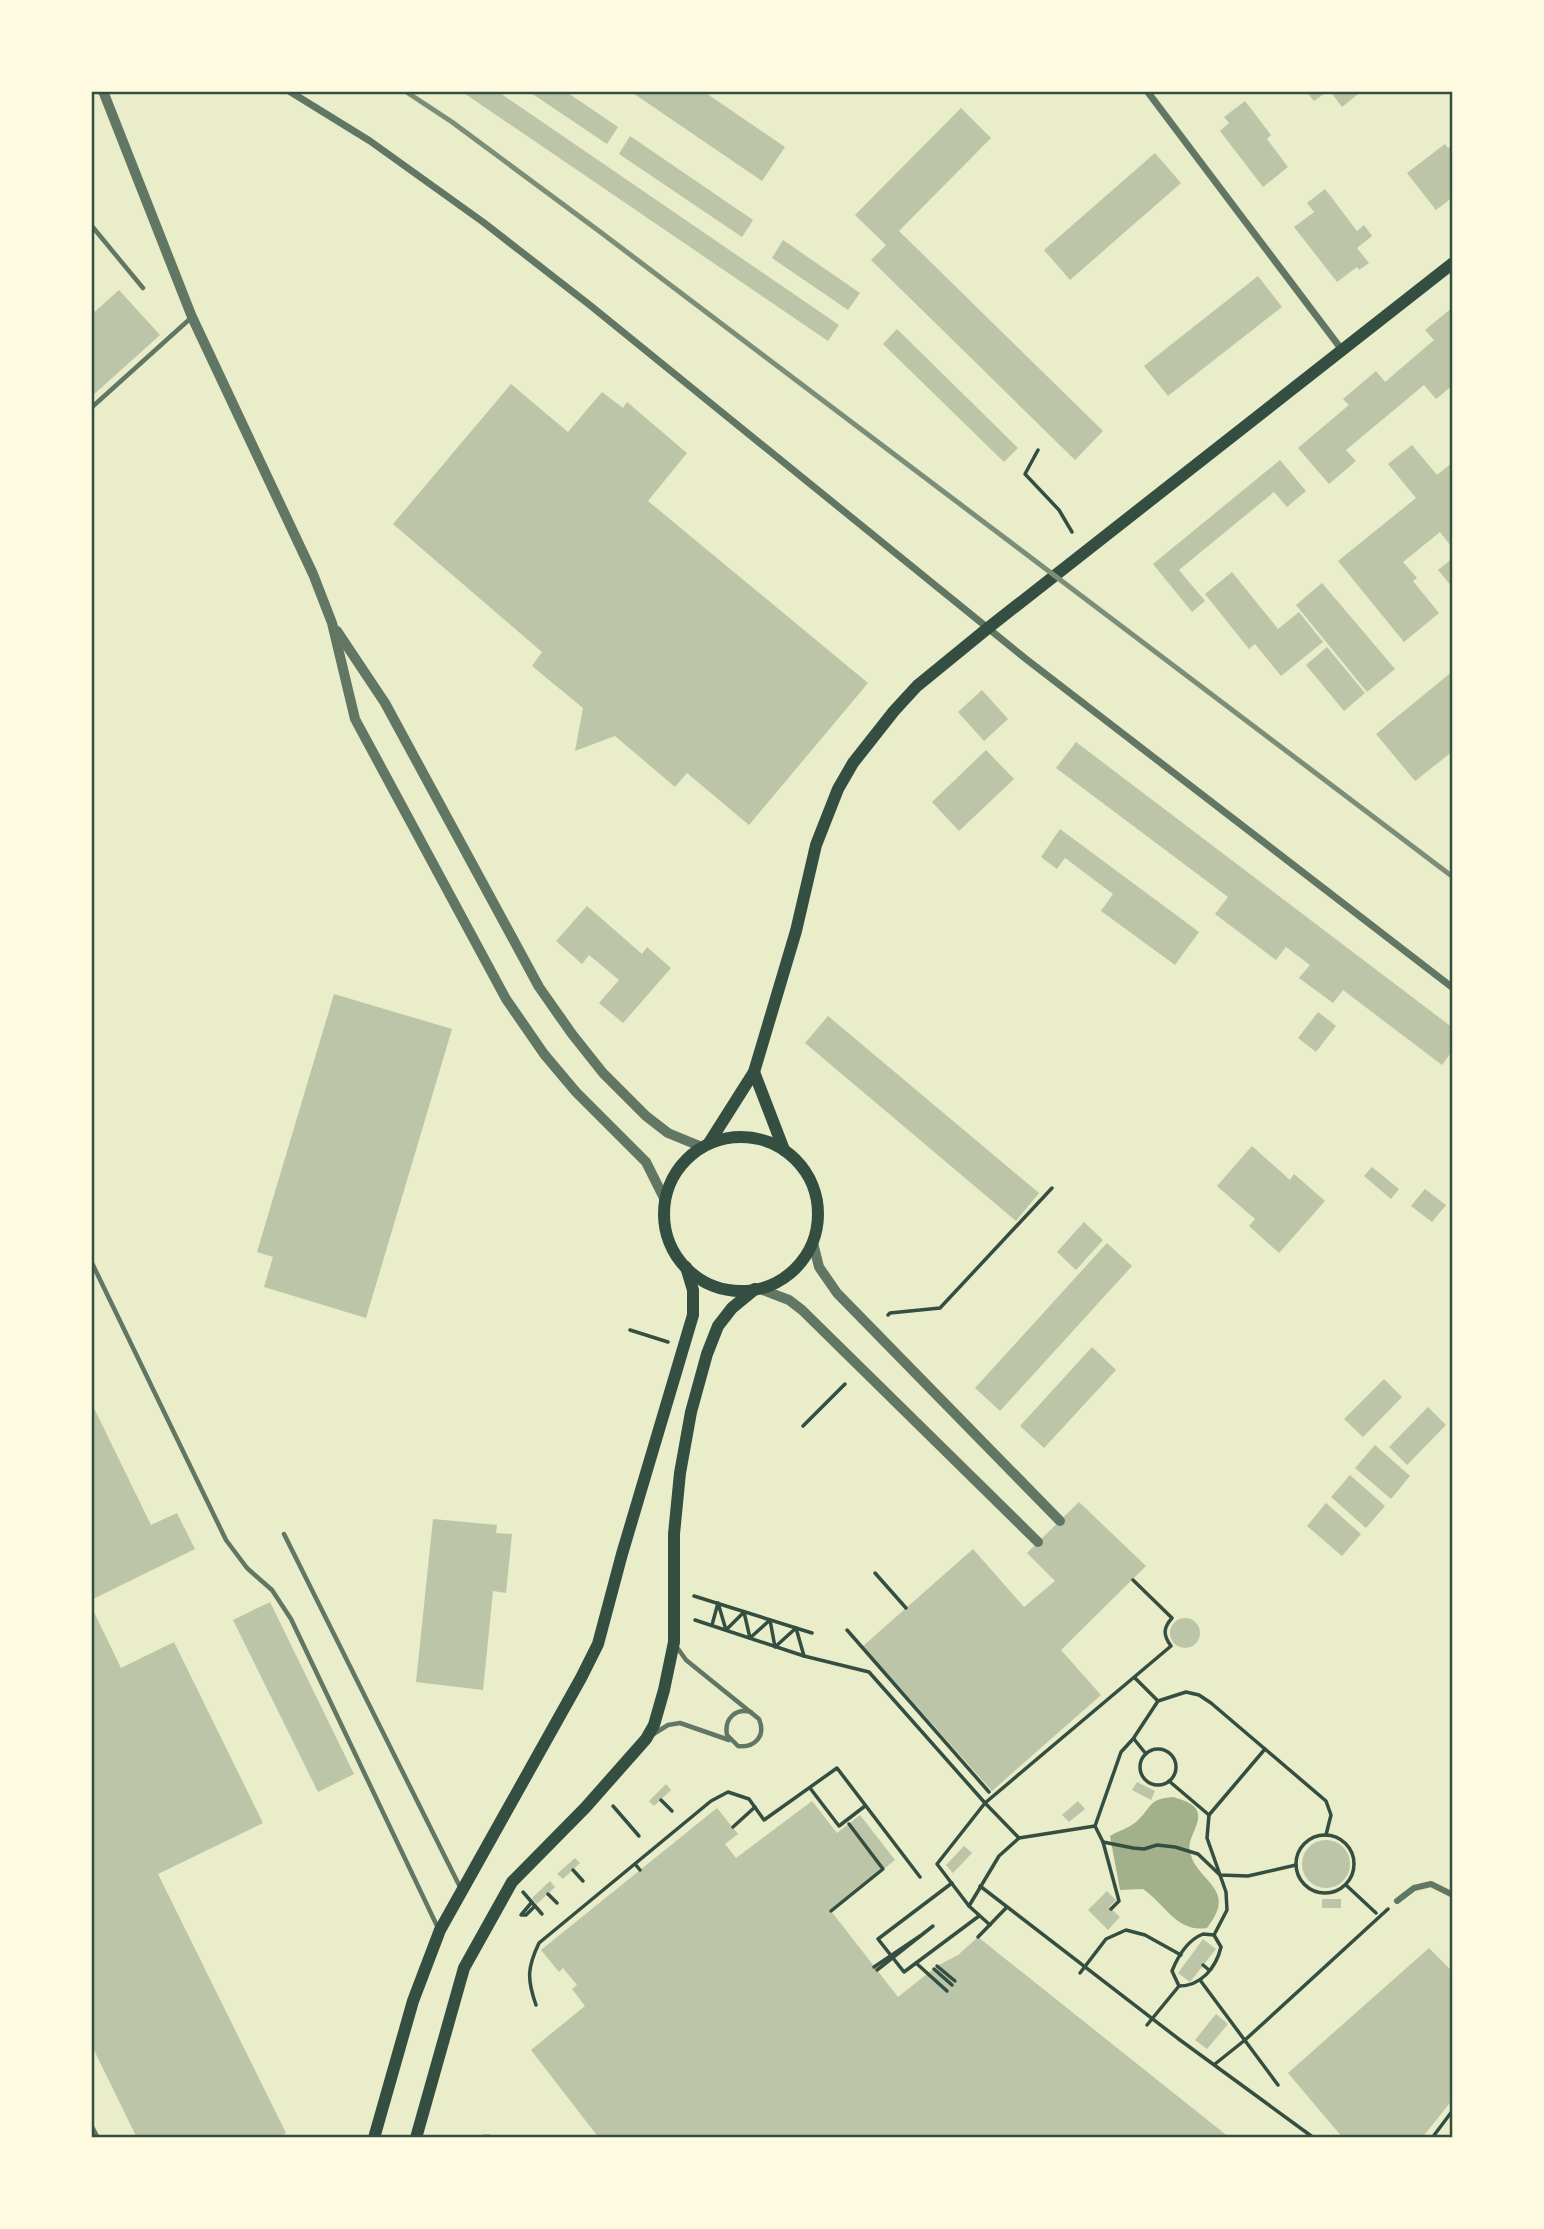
<svg xmlns="http://www.w3.org/2000/svg" width="1544" height="2229" viewBox="0 0 1544 2229" font-family="Overpass,sans-serif">
	<style>
		.water { fill: #a3b18a }
		.building { fill: #bcc5a7 }
		.lines { fill: none; stroke-linecap: round; stroke-linejoin: round }
		.path { stroke: #344e41; stroke-width: 3.5 }
		.service { stroke: #617663; stroke-width: 4.5 }
		.pedestrian { stroke: #617663; stroke-width: 6 }
		.minor { stroke: #617663; stroke-width: 7 }
		.tertiary { stroke: #617663; stroke-width: 10 }
		.secondary { stroke: #344e41; stroke-width: 12 }
		.rail { stroke: #7c8e77; stroke-width: 5 }
		.neatline { fill: none; stroke: #344e41; stroke-width: 2.5 }
	</style>
	<rect width="100%" height="100%" fill="#e9edc9"/>
	<path class="water" d="M1173,1797c48,12 12,35 17,55 7,31 49,36 17,76 -30,5 -42,-24 -64,-39l-23,1 -10,-54c8,-5 19,-8 26,-14 16,-14 11,-23 37,-25z"/>
	<g class="building">
		<path d="M461,91h36l342,234 -11,16z"/>
		<path d="M528,91h37l53,36 -11,17z"/>
		<path d="M630,91h73l82,56 -23,34z"/>
		<path d="M1306,91h22l-14,10z"/>
		<path d="M1330,91h32l-20,16z"/>
		<path d="M1245,101l26,34 -4,4 21,28 -25,20 -43,-56 9,-8 -5,-6z"/>
		<path d="M961,108l30,30 -92,93 204,200 -28,29 -204,-200 15,-15 -31,-30z"/>
		<path d="M630,136l123,84 -11,17 -123,-83z"/>
		<path d="M1445,144l3,4 5,-4v53l-17,13 -29,-37z"/>
		<path d="M1155,153l26,30 -111,97 -26,-30z"/>
		<path d="M1325,189l32,42 7,-6 8,11 -15,12 12,15 -10,7 -2,-3 -20,15 -43,-55 20,-15 -7,-9z"/>
		<path d="M783,240l77,53 -12,17 -76,-52z"/>
		<path d="M1258,276l24,31 -114,89 -24,-30z"/>
		<path d="M119,290l41,45 -69,62v-82z"/>
		<path d="M1453,307v78l-17,14 -12,-14 -78,65 10,11 -27,23 -31,-36 51,-43 -6,-6 33,-28 9,11 49,-42 -9,-10z"/>
		<path d="M897,329l121,119 -14,14 -121,-118z"/>
		<path d="M511,384l57,48 34,-40 21,16 4,-6 60,51 -39,48 220,182 -119,142 -62,-52 -12,14 -60,-51 -40,15 8,-43 -51,-42 10,-14 -149,-128z"/>
		<path d="M1412,445l25,30 16,-13v87l-13,-17 -37,30 14,16 -4,3 26,32 -35,29 -66,-81 78,-63 -28,-34z"/>
		<path d="M1280,460l26,31 -19,16 -13,-15 -95,78 26,31 -13,11 -39,-48z"/>
		<path d="M1453,558v30l-15,-18z"/>
		<path d="M1232,572l46,57 21,-17 24,30 -42,34 -26,-32 -6,5 -44,-55z"/>
		<path d="M1322,583l73,86 -28,23 -71,-87z"/>
		<path d="M1327,647l38,46 -21,18 -38,-46z"/>
		<path d="M1453,671v80l-38,30 -39,-47z"/>
		<path d="M982,690l26,29 -24,22 -26,-29z"/>
		<path d="M1076,742l377,286v22l-11,15 -99,-75 -10,13 -34,-25 11,-13 -24,-18 -10,13 -61,-46 13,-17 -172,-129z"/>
		<path d="M986,750l28,29 -55,52 -27,-29z"/>
		<path d="M1060,829l139,103 -24,33 -74,-54 12,-17 -48,-36 -8,11 -16,-12z"/>
		<path d="M587,906l55,48 5,-7 24,21 -48,55 -24,-20 20,-23 -30,-25 -7,9 -26,-23z"/>
		<path d="M334,994l118,35 -86,289 -102,-31 9,-30 -16,-5z"/>
		<path d="M1318,1012l18,14 -20,26 -18,-14z"/>
		<path d="M828,1016l211,177 -23,28 -211,-178z"/>
		<path d="M1252,1146l38,34 4,-6 31,27 -46,52 -30,-27 6,-7 -38,-33z"/>
		<path d="M1372,1167l27,22 -8,10 -27,-23z"/>
		<path d="M1425,1189l21,16 -14,17 -21,-16z"/>
		<path d="M1084,1222l19,18 -27,30 -19,-18z"/>
		<path d="M1107,1243l25,23 -132,145 -25,-23z"/>
		<path d="M1092,1347l24,23 -72,78 -24,-22z"/>
		<path d="M1384,1379l18,18 -39,40 -19,-18z"/>
		<path d="M91,1402l60,123 26,-12 18,36 -104,51z"/>
		<path d="M1428,1407l18,18 -39,40 -18,-18z"/>
		<path d="M1375,1445l35,31 -19,23 -36,-31z"/>
		<path d="M1350,1475l35,31 -19,22 -35,-31z"/>
		<path d="M1079,1502l67,64 -85,84 40,45 -109,96 -129,-145 110,-97 51,58 31,-26 -28,-28z"/>
		<path d="M1326,1503l35,31 -19,22 -35,-30z"/>
		<path d="M433,1519l64,6 -1,8 16,1 -6,59 -13,-2 -10,99 -67,-8z"/>
		<path d="M270,1602l84,172 -36,18 -85,-172z"/>
		<path d="M91,1606l30,62 53,-26 89,181 -105,51 128,259 -10,5h-139l-46,-94z"/>
		<circle cx="1185" cy="1633" r="15"/>
		<path d="M1137,1782l18,9 -4,9 -19,-10z"/>
		<path d="M666,1784l5,6 -17,16 -5,-5z"/>
		<path d="M812,1801l25,32 23,-18 35,45 -64,51 67,86 39,-31 21,-11 20,-18 252,201h-631l-68,-88 54,-44 -13,-17 5,-4 -14,-17 -4,4 -18,-22 176,-142 21,26 -13,10 11,14z"/>
		<path d="M1078,1801l7,8 -16,13 -7,-7z"/>
		<circle cx="1326" cy="1864" r="24"/>
		<path d="M964,1846l8,7 -19,20 -7,-8z"/>
		<path d="M575,1858l5,5 -17,16 -6,-5z"/>
		<path d="M550,1881l5,6 -18,17 -5,-6z"/>
		<path d="M1107,1891l9,9 -7,7 11,10 -12,13 -20,-20z"/>
		<rect x="1322" y="1899" width="19" height="9"/>
		<path d="M1203,1939l13,10 -26,33 -12,-9z"/>
		<path d="M1429,1948l24,24v127l-31,39h-79l-55,-65z"/>
		<path d="M1216,2014l12,10 -21,25 -12,-9z"/>
		<path d="M489,2134l10,4h-24l9,-4z"/>
	</g>
	<g class="lines">
		<g class="path">
			<path d="M1038,450l-13,24 34,36 13,22"/>
			<path d="M888,1315l2,-2 50,-5 112,-120"/>
			<path d="M630,1330l38,12"/>
			<path d="M803,1426l42,-42"/>
			<path d="M875,1573l31,35"/>
			<path d="M694,1596l118,37"/>
			<path d="M695,1620l109,36 65,16 116,131 34,35"/>
			<path d="M712,1625l6,-22 8,27 18,-18 6,26 20,-18 5,27 21,-19 8,28"/>
			<path d="M847,1630l142,162"/>
			<path d="M1135,1678l23,23"/>
			<path d="M1134,1739l12,15"/>
			<circle cx="1158" cy="1767" r="18"/>
			<path d="M1169,1781l40,34 -2,23 19,54 1,18 -13,25"/>
			<path d="M810,1788l29,38 26,-20"/>
			<path d="M661,1800l11,11"/>
			<path d="M613,1806l26,30"/>
			<path d="M1209,1815l56,-66"/>
			<path d="M733,1827l22,-20"/>
			<circle cx="1325" cy="1864" r="29"/>
			<path d="M1103,1842l30,6 11,1 13,-4 18,2 23,7 22,21 28,1 48,-11"/>
			<path d="M635,1864l5,6"/>
			<path d="M573,1870l10,11"/>
			<path d="M952,1883l-74,56 26,33 75,-56"/>
			<path d="M1346,1885l30,28"/>
			<path d="M980,1886l200,154 134,98"/>
			<path d="M523,1892l19,22"/>
			<path d="M548,1894l9,9"/>
			<path d="M532,1902l-11,13h5l9,-9"/>
			<path d="M969,1906l30,-50 20,-18 76,-12"/>
			<path d="M1111,1909l8,-8 -16,-59 -8,-16 26,-74 12,-13 25,-38 28,-9 13,3 12,8 115,98 5,14 -5,20"/>
			<path d="M831,1911l52,-42 -34,-45"/>
			<path d="M990,1925l-21,-19 -32,-42 48,-61 186,-157c-8,-11 -8,-18 1,-28l-39,-38"/>
			<path d="M1203,1934l11,1 7,12c-5,21 -20,39 -42,39l-7,-15c6,-15 16,-31 31,-37z"/>
			<path d="M978,1937l29,-30"/>
			<path d="M916,1963l31,28"/>
			<path d="M1203,1965l6,5"/>
			<path d="M937,1966l18,15"/>
			<path d="M874,1967l46,-31"/>
			<path d="M934,1969l18,16"/>
			<path d="M877,1970l56,-44"/>
			<path d="M1080,1973l26,-34 20,-9 19,5 36,20"/>
			<path d="M1200,1980l78,105"/>
			<path d="M536,2005c-9,-26 -9,-37 3,-62l172,-142 17,-9 21,7 15,21 73,-52 83,109"/>
			<path d="M1147,2025l32,-39"/>
			<path d="M1215,2064l30,-24 143,-131"/>
			<path d="M1432,2138l21,-28"/>
		</g>
		<g class="service">
			<path d="M91,225l52,63"/>
			<path d="M91,408l101,-91"/>
			<path d="M91,1261l135,279 21,28 25,22 19,29 147,309"/>
			<path d="M284,1534l177,355"/>
			<path d="M676,1646l10,14 73,59c7,17 -4,29 -21,27l-11,-11c-3,-16 8,-27 24,-23"/>
			<path d="M652,1735l16,-10 12,-2 49,17"/>
			<path d="M91,2125l7,13"/>
		</g>
		<path class="pedestrian" d="M1397,1901l17,-13 17,-4 22,11"/>
		<g class="minor">
			<path d="M289,91l81,50 113,81 108,84 435,353 427,329"/>
			<path d="M1147,91l195,259"/>
		</g>
		<g class="tertiary">
			<path d="M103,91l89,226 121,257 19,49 23,96 151,280 38,55 32,38 70,70 19,38"/>
			<path d="M337,631l48,72 154,284 33,47 31,39 43,43 22,17 34,14"/>
			<path d="M813,1243l6,24 18,26 223,228"/>
			<path d="M760,1289l29,11 13,10 236,232"/>
		</g>
		<g class="secondary">
			<path d="M754,1072l30,78"/>
			<circle cx="741" cy="1214" r="77"/>
			<path d="M709,1143l45,-71 42,-141 20,-86 22,-56 15,-26 41,-52 23,-25 71,-58 465,-365"/>
			<path d="M374,2138l39,-137 27,-71 141,-252 17,-34 24,-90 71,-239v-25l-7,-23"/>
			<path d="M416,2138l48,-170 48,-86 73,-74 61,-69 8,-14 10,-35 10,-48v-108l6,-61 11,-61 16,-58 11,-28 14,-18 23,-19"/>
		</g>
		<path class="rail" d="M405,91l47,31 147,109 854,646"/>
	</g>
	<rect width="1544" height="2229" fill="none" stroke="#fefae0" stroke-width="186"/>
	<rect x="93" y="93" width="1358" height="2043" class="neatline"/>
</svg>
